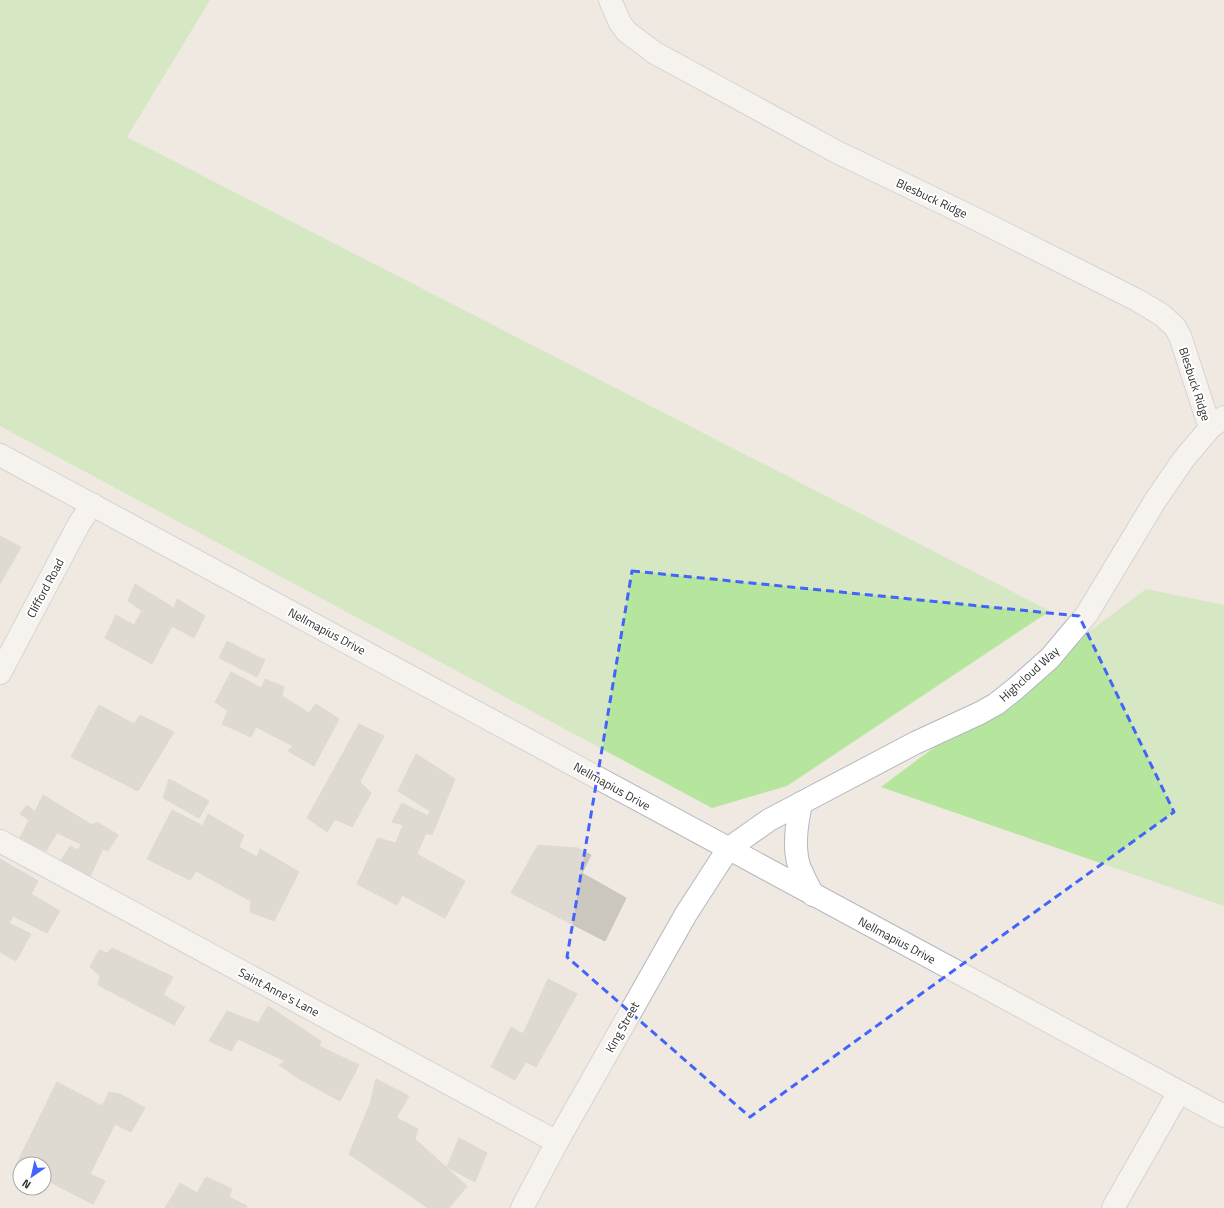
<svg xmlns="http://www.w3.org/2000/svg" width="1224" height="1208" viewBox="0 0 1224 1208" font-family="'Titillium Web',sans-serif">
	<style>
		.grass { fill: #b6e59e }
		.building { fill: #cbc7bf; stroke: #cbc5ba }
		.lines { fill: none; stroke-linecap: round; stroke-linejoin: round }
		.street-casing { stroke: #b4b7c1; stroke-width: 24 }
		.secondary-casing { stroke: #b4b7c1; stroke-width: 24 }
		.street { stroke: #fff; stroke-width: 22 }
		.secondary { stroke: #fff; stroke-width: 22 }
		.marked { fill: none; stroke: #4264fb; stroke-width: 3; stroke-dasharray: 8 5; stroke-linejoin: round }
		.labels { text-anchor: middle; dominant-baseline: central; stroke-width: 4; stroke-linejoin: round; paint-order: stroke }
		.street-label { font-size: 12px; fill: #2e2e2e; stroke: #fff }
	</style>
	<rect width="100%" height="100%" fill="#efe9e1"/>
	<g class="grass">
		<path d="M0,0h210l-83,137 923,474 -263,175 -75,22 -712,-382z"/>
		<path d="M1146,589l78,16v301l-343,-119z"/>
	</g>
	<g class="building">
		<path d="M0,536l21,11 -21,37z"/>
		<path d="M135,584l39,24 3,-9 28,17 -11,22 -22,-12 -20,38 -47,-26 11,-23 18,10 8,-14 -14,-10z"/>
		<path d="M227,641l38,19 -8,17 -38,-19z"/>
		<path d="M231,672l30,16 4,-9 19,8 -2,9 27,17 7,-9 23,15 -25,47 -26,-15 5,-5 -37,-19 -5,10 -29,-13 6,-13 -13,-9z"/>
		<path d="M99,705l35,19 6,-9 34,17 -36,59 -67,-34z"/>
		<path d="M359,724l25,12 -24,46 11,11 -19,34 -17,-8 -8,13 -20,-14z"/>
		<path d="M416,754l39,25 -23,56 -6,-2 -9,21 48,27 -20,37 -43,-23 -5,10 -40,-21 21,-46 18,5 7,-18 -11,-3 10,-19 26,13 2,-5 -32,-20z"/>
		<path d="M169,779l40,22 -10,17 -36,-20z"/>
		<path d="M43,795l49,30 5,-3 21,13 -10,16 -5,-2 -13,27 -30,-14 10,-16 8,4 3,-6 -24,-11 -11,18 -26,-13 9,-18 -9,-6 7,-9 8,7z"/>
		<path d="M172,810l31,16 5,-12 36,21 -5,12 18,10 3,-8 39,23 -25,49 -24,-9 1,-11 -55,-30 -6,9 -43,-21z"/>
		<path d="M538,845l40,3 13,7 -9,18 44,25 -21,43 -94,-48z"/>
		<path d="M0,859l38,22 -7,13 29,17 -13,22 -34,-17 -4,7 22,11 -15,27 -16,-9z"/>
		<path d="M112,948l61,29 -10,18 22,12 -11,18 -76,-40 2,-9 -10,-9 9,-17 8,3z"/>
		<path d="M548,979l29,15 -41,73 -10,-5 -11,18 -24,-13 20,-40 12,7z"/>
		<path d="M268,1006l53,35 -2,5 40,19 -19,36 -39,-21 -22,-15 6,-4 -47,-22 -7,12 -22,-10 18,-30 31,12z"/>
		<path d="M376,1079l33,17 -13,22 -26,-14z"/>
		<path d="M57,1082l45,24 7,-14 11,2 25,14 -14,24 -16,-8 -25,50 15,7 -12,23 -49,-25v-15h-24v3l-4,-2z"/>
		<path d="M370,1104l48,25 -3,10 52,47 -18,22h-21l-79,-54z"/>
		<path d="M459,1138l28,15 -12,29 -28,-15z"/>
		<path d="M206,1177l26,12 -3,8 18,9 -1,2h-81l15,-25 17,10z"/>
	</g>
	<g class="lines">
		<defs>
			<g id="street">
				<path d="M610,0l10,23 7,9 28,21 180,98 143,69 159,80 25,15 13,12 5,9 30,92"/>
				<path d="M0,673l79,-149 13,-20"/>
				<path d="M0,841l557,301"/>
				<path d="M522,1208l35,-66 129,-228 42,-65 41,-29 146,-77 65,-30 16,-9 19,-15 35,-31 37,-44 68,-113 28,-41 27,-32 14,-11"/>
				<path d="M1113,1208l66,-116"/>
			</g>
			<g id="secondary">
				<path d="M0,455l1224,661"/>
				<path d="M801,803c-4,20 -8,43 -2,63 4,10 9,19 14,29"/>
			</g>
		</defs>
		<use href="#street" class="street-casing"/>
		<use href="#secondary" class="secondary-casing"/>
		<use href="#street" class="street"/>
		<use href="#secondary" class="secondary"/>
	</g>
	<path d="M0 0H1224V1208H0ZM632,571l447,45 95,196 -424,305 -183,-160z" fill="#efe9e1" fill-opacity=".55" fill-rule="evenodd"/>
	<path class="marked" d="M632,571l447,45 95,196 -424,305 -183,-160z"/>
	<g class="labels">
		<g class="street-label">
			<text transform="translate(932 198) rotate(25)">Blesbuck Ridge</text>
			<text transform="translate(1195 384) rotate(72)">Blesbuck Ridge</text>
			<text transform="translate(45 588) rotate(-62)">Clifford Road</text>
			<text transform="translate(327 631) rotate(28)">Nellmapius Drive</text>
			<text transform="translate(1029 674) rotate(-42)">Highcloud Way</text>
			<text transform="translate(612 786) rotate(29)">Nellmapius Drive</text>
			<text transform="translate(897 940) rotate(28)">Nellmapius Drive</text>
			<text transform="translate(279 992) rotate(28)">Saint Anne's Lane</text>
			<text transform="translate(622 1027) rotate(-61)">King Street</text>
		</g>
	</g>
	<g transform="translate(32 1176) rotate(214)"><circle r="19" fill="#ffffff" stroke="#ababab"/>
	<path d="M0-3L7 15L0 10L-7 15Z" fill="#4264fb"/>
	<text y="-6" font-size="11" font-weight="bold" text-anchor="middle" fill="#2e2e2e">N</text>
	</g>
</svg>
